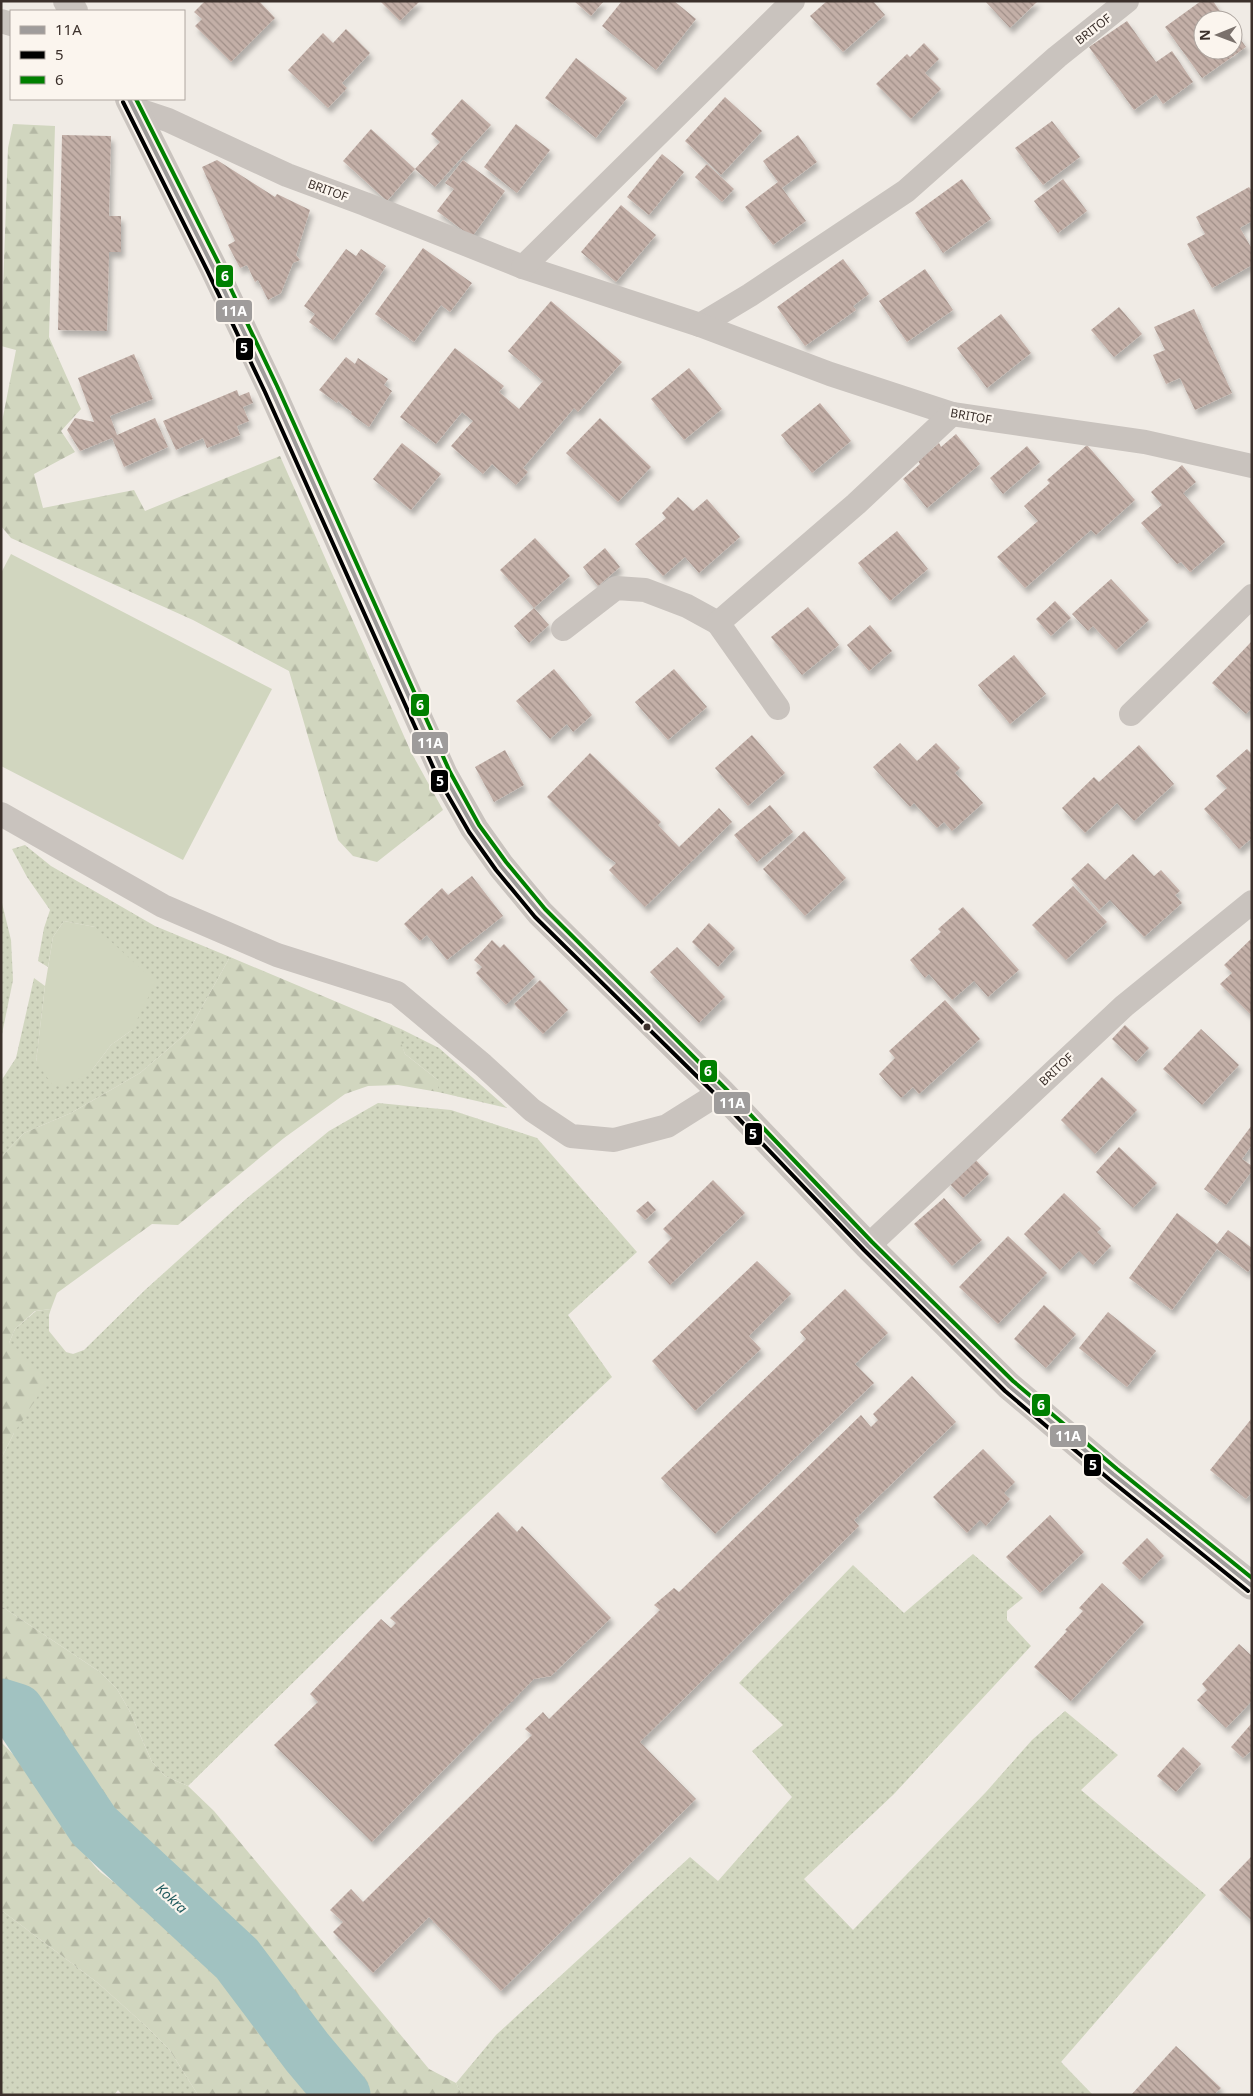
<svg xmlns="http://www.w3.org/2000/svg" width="1253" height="2096" viewBox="0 0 1253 2096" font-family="'Noto Sans',sans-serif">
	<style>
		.grass { fill: url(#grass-dots) }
		.forest { fill: url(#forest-firs) }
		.garden { fill: #d1d6bf }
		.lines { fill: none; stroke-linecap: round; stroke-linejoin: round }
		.river { stroke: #a1c2c1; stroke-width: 55 }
		.building { fill: url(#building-back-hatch); filter: url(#shadow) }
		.minor { stroke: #c9c3be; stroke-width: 24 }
		.tertiary { stroke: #c9c3be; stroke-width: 28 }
		.bus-1-casing { stroke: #fbf5ee; stroke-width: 8 }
		.bus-2-casing { stroke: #fbf5ee; stroke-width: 8 }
		.bus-3-casing { stroke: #fbf5ee; stroke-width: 8 }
		.bus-1 { stroke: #9f9c9b; stroke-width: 4 }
		.bus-2 { stroke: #000; stroke-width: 4 }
		.bus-3 { stroke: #008000; stroke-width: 4 }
		.bus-dot { fill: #3b302b; stroke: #fbf5ee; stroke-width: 2 }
		.labels { text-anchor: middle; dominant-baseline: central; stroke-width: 4.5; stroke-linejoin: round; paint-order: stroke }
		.street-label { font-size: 12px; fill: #3b302b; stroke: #fbf5ee }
		.water-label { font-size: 14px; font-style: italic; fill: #1f5a5e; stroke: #fbf5ee }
		.line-badge { stroke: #fbf5ee; stroke-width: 2 }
		.badge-label { font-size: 14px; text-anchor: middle; font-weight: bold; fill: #fff }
	</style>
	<defs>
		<pattern id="grass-dots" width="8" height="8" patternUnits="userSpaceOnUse" patternTransform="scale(1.25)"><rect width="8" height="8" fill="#d1d6bf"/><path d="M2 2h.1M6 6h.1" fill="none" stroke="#b4b8a4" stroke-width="1.8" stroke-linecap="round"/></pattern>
		<pattern id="forest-firs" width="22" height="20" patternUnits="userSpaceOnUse" patternTransform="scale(1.25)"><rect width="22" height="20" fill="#d1d6bf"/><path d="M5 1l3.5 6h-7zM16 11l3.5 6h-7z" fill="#b4b8a4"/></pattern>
		<pattern id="building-back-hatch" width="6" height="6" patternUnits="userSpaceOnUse" patternTransform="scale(1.25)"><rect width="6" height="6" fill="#c3afa7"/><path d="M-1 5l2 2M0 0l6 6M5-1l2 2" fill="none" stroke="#a08f88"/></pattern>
		<filter id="shadow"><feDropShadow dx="3" dy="5.5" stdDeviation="2.5" flood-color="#0004"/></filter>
	</defs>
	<rect width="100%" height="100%" fill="#f0ebe5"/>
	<g class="grass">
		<path d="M25,845l26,21 104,60 75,31 -42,75 -48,41 -69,40 -47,20 -23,24v-76l15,-23 18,-80 11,8 -9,76 56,8 19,-25 21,-15 -37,-103 -31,-6 -11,16 -5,30 -10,-6 6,-33 6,-18 -23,-33 -15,-28z"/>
		<path d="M1,899l10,41 2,40 -12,59z"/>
		<path d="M401,1029l38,19 68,60 -69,-16v-12l-33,-26 -7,-18z"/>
		<path d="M378,1103l73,7 86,28 100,114 -69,63 44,62 -180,169 -244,240 -23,-10 -13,-14 -23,-52 -12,-21 -17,-17 -99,-66v-147l13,-26 -5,-90 6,-14 21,-18 15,-2 -2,6v16l17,21 7,2 11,-4 61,-60 101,-91 83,-68z"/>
		<path d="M973,1554l50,44 -16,13v9l24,26 -137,148 -90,85 49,51 133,-138 46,-52 33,-29 53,44 -37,35 125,105 -145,167 32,33h-631l-6,-12 40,-48 194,-178 28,24 74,-84 -40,-46 31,-26 -44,-42 114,-118 51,48z"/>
		<path d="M1,1910l97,73 50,45 21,21 29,46h-76l-4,-5 -4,5h-113z"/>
	</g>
	<g class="forest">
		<path d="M13,124l42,2 -6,211 32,72 -20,22 14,21 -41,22 9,34 91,-18 11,21 135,-55 131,296 32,58 -66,52 -24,-6 -15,-16 -49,-169 -96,-51 -182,-82 -10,-12v-99l15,-77 -15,-4 7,-198z"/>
		<path d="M230,957l171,72 -2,7 6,18 33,26v12l-40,-7 -30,1 -23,8 -61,44 -106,87 -26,-1 -95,69 -6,16 -16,2 -20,18 -6,14 38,39 -33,51 -13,26v-302l23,-24 47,-20 69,-40 48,-41z"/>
		<path d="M1,1606l99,66 17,17 12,21 23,52 13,14 23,10 26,25 215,258 27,14 6,12h-102l-50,-59 -70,-95 -49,-56 -53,-44 -28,-27 -20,-41 -31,-41 -58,-54z"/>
		<path d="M1,1742l72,73 9,36 17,20 139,106 69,105 11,13h-120l-29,-46 -21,-21 -50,-45 -97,-73z"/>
	</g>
	<g class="garden">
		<path d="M11,554l261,135 -89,171 -182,-94v-193z"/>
		<path d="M64,921l31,6 61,55 -24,48 -21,15 -19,25 -15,10 -23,7 -18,-25 9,-76 8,-49z"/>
	</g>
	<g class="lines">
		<path class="river" d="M1,1706l16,5 77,115 143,133 70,93 36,43"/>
	</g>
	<g class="building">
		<path d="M205,1h54l16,17 -44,44 -36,-36 7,-7 -8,-7z"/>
		<path d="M380,1h40l-20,20z"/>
		<path d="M574,1h30l-13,15z"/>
		<path d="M622,1h52l22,18 -40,51 -54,-44z"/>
		<path d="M827,1h46l12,14 -42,37 -33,-36z"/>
		<path d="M985,1h53l-28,27z"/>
		<path d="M1201,1h12l13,19h-23v30h30v-21l13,18 -44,31 -37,-51z"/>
		<path d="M1127,21l29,41 16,-11 21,31 -30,22 -7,-10 -22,16 -45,-63z"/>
		<path d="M346,29l24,24 -28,30 5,5 -19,20 -40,-38 35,-37 10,10z"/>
		<path d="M924,43l15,16 -14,14 16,16 -30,30 -35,-35 31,-30 3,3z"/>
		<path d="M576,58l51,40 -31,40 -51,-40z"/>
		<path d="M725,97l37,34 -41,44 -36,-34z"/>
		<path d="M462,99l29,26 -56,62 -20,-18 25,-27 -9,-8z"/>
		<path d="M1052,121l28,36 -37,28 -28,-37z"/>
		<path d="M516,124l34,26 -33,43 -33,-26z"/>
		<path d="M371,129l44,40 -28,32 -44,-40z"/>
		<path d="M62,135l49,1 -2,80h12v36h-12l-2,79 -49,-1z"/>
		<path d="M798,135l19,27 -35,26 24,33 -33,24 -28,-38 33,-25 -15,-21z"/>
		<path d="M662,154l22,18 -35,43 -22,-18z"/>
		<path d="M217,160l58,37 2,-3 33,16 -14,45 4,5 -7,3 -12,30 -13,7 -10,-20 -3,2 -8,-17 -7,3 -12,-23 7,-4 -33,-74z"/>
		<path d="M463,160l42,31 -33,46 -35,-26 17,-22 -9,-6z"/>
		<path d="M707,164l27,25 -12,13 -27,-25z"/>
		<path d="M962,179l29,40 -48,34 -28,-40z"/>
		<path d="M1063,179l24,32 -29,22 -24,-32z"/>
		<path d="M1249,187l3,4v30l-12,7 12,21v16l-40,23 -25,-44 18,-10 -9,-17z"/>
		<path d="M621,205l35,30 -40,47 -35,-30z"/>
		<path d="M423,248l49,35 -22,29 -9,-7 -27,37 -39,-28z"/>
		<path d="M346,249l10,7 5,-7 25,17 -16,25 -37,49 -24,-18 6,-8 -11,-8z"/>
		<path d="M843,259l26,35 -16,12 3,4 -51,36 -28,-39z"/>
		<path d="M925,269l28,41 -46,32 -28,-41z"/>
		<path d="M551,301l71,61 -44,50 -4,-4 -51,60 5,4 -12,13 -24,-21 -9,10 -32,-28 22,-25 -11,-9 -26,32 -36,-27 55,-69 49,38 -5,6 20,17 24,-28 -35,-30z"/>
		<path d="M1119,307l23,27 -28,23 -23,-27z"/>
		<path d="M1194,309l38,84 -37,17 -15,-32 -14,6 -13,-29 12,-5 -11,-23z"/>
		<path d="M1001,314l30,39 -44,35 -30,-40z"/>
		<path d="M134,354l19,45 -43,17 7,19 38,-17 13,29 -44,20 -12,-29 -32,13 -13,-21 8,-12 19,4 -16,-44z"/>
		<path d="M346,357l9,7 3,-6 30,21 -4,6 8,6 -23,36 -18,-13 1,-2 -7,-5 -7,-6 -1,2 -18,-13z"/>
		<path d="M689,368l33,41 -38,31 -33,-41z"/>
		<path d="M237,390l2,6 10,-4 4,11 -10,4 6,14 -12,5 3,9 -33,13 -4,-10 -27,12 -13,-29z"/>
		<path d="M820,403l31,38 -39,32 -31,-38z"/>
		<path d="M600,418l51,49 -33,35 -52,-49z"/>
		<path d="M956,434l24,30 -53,44 -24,-29 17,-15 -2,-3 21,-18 2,4z"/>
		<path d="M402,443l39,31 -30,36 -38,-31z"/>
		<path d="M1087,445l48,55 -39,35 -5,-5 -66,58 -28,-31 41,-36 -14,-15 26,-23 -3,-3z"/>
		<path d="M1027,446l13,16 -37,32 -13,-16z"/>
		<path d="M1182,465l14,17 -13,11 42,49 -35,30 -9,-10 -4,2 -36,-41 21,-18 -11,-13z"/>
		<path d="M678,497l15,14 14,-12 33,38 -41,36 -14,-16 -22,19 -28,-32 31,-26 -4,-5z"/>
		<path d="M897,531l31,38 -38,32 -32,-38z"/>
		<path d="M535,538l35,38 -36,32 -34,-38z"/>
		<path d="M605,548l15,19 -22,19 -15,-19z"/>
		<path d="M1111,579l38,41 -33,30 -23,-24 -5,5 -16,-17z"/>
		<path d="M1055,601l16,17 -20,18 -15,-17z"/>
		<path d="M808,607l31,38 -37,30 -31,-38z"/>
		<path d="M534,608l15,17 -20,18 -15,-17z"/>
		<path d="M870,625l22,26 -23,20 -22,-26z"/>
		<path d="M1252,641v67l-6,6 -34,-31z"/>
		<path d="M1014,655l32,39 -36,30 -32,-39z"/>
		<path d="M554,669l38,46 -19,17 -6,-8 -17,15 -34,-38z"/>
		<path d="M674,669l33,38 -39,33 -33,-38z"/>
		<path d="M752,735l33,38 -37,33 -33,-38z"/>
		<path d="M900,743l17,18 19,-18 24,25 -5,5 28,30 -31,28 -8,-9 -7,6 -23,-25 -4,4 -37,-40z"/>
		<path d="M1139,745l35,39 -40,37 -17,-18 -32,30 -23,-25 32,-31 5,5z"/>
		<path d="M1247,749l5,5v84l-13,11 -35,-40 23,-21 -11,-12z"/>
		<path d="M505,750l19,35 -30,17 -19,-35z"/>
		<path d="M590,753l71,69 -3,3 21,22 40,-39 13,14 -87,85 -36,-37 7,-7 -11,-8 -58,-58z"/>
		<path d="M770,805l23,27 -36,30 -23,-27z"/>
		<path d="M804,831l42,47 -41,38 -42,-47z"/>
		<path d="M1133,854l21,22 7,-6 19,21 -5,4 7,8 -38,34 -34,-37 -11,10 -28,-31 17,-16 17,17z"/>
		<path d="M472,876l31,40 -56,44 -20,-25 -7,6 -16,-17 38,-36 6,7z"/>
		<path d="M1073,886l34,36 -41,38 -34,-35z"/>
		<path d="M963,907l56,63 -31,27 -14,-16 -22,19 -23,-26 -4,4 -15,-18 31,-28 -3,-3z"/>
		<path d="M709,923l26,25 -17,19 -26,-25z"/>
		<path d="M1252,938v78l-32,-32 12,-11 -8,-8z"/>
		<path d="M492,940l8,8 4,-4 31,33 -29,28 -30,-32 6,-6 -8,-7z"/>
		<path d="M677,947l48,50 -26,26 -49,-51z"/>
		<path d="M540,980l28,30 -25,24 -29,-30z"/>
		<path d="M945,1000l35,39 -61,55 -6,-7 -12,11 -22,-24 16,-16 -6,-7z"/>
		<path d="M1125,1025l24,23 -13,14 -24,-23z"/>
		<path d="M1201,1029l38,36 -37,40 -39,-36z"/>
		<path d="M1102,1077l35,33 -42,44 -34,-34z"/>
		<path d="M1252,1125v20l-10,14 10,7v5l-26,34 -22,-16z"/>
		<path d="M1119,1147l38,36 -24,25 -37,-36z"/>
		<path d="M973,1157l16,17 -26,24 -16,-17z"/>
		<path d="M713,1180l32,33 -75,72 -22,-23 24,-24 -9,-9z"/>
		<path d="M1064,1193l37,36 -4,3 14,14 -18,19 -14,-14 -19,19 -36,-36z"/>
		<path d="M944,1198l38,42 -30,26 -38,-42z"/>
		<path d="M648,1201l8,9 -11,10 -9,-9z"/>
		<path d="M1177,1213l40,31 11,-14 24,18v19l-4,5 -31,-23 -45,61 -43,-32z"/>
		<path d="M1008,1236l39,37 -49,51 -39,-37z"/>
		<path d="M757,1261l34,33 -42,42 12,13 -66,62 -43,-50z"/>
		<path d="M845,1289l43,44 -33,31 19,19 -159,151 -54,-56 145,-139 -6,-7z"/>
		<path d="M1044,1305l32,29 -30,34 -32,-29z"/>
		<path d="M1108,1312l48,39 -29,36 -48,-39z"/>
		<path d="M912,1376l44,46 -102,98 5,6 -219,216 56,57 -195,192 -72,-74 -56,56 -40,-41 10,-10 -13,-12 21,-21 12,13 169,-167 -7,-6 18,-17 6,7 111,-109 -6,-5 20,-17 5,4 182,-177 10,12 7,-7 -5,-6z"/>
		<path d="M1252,1418v74l-6,7 -36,-29z"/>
		<path d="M983,1449l32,33 -11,11 6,6 -24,27 -6,-6 -13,13 -34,-36z"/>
		<path d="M498,1512l19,20 5,-6 89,92 -60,58 -17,3 -162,163 -98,-97 44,-43 -8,-8 71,-75 10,9 5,-5 -6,-5z"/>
		<path d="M1050,1515l34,37 -44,41 -34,-36z"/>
		<path d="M1147,1538l17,18 -24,24 -18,-17z"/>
		<path d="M1102,1583l42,39 -73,79 -37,-34 33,-36 -2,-1 18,-19 -4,-3z"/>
		<path d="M1239,1644l13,12v45l-26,27 -29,-28 10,-10 -5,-6z"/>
		<path d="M1252,1723v27l-9,8 -12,-11z"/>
		<path d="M1183,1747l18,17 -25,28 -19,-16z"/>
		<path d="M1252,1856v65l-33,-31z"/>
		<path d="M1176,2046l45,42 -7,7h-83z"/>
	</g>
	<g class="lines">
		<g class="minor">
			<path d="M1,21l10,3"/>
			<path d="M135,109l33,11 119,55 78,29 158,63 177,58 50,-30 156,-104 151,-134 70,-56"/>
			<path d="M523,267l270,-266"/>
			<path d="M700,325l130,49 122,40 193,28 107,24"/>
			<path d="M563,629l53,-41 29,2 42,16 31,17"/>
			<path d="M778,708l-60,-85 138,-119 96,-90"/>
			<path d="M1131,714l121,-118"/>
			<path d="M1,814l162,92 114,49 120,38 86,72 49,45 39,26 43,4 53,-14 54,-34"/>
			<path d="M868,1246l256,-240 128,-104"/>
		</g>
		<g class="tertiary">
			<path d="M67,1l7,10"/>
			<path d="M129,99l84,168 58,122 173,386 30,53 27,38 39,47 181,179 147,154 141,140 104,88 139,112"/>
		</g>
		<defs>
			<path id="bus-1" d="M129,99l84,168 58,122 173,386 30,53 27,38 39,47 181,179 147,154 141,140 104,88 139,112"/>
			<path id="bus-2" d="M123,102l84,168 58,122 173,386 31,54 27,38 39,47 182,179 147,154 141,141 104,88 139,112"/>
			<path id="bus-3" d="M136,99l83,165 58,122 173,386 29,53 27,37 39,47 180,179 147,154 141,139 104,88 135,109"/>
		</defs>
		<use href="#bus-1" class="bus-1-casing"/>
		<use href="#bus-2" class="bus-2-casing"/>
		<use href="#bus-3" class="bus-3-casing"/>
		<use href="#bus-1" class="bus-1"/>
		<use href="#bus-2" class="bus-2"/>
		<use href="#bus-3" class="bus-3"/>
	</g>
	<circle class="bus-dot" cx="647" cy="1027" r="4.5"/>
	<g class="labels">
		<g class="street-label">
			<text transform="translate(1093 29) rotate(-38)">BRITOF</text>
			<text transform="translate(328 190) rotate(20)">BRITOF</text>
			<text transform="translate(971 416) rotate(10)">BRITOF</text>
			<text transform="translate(1056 1069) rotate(-43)">BRITOF</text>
		</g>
		<g class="water-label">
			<text transform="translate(172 1898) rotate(43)">Kokra</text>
		</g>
	</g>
	<g class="line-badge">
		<rect x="215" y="264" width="19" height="24" rx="5" fill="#008000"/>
		<rect x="215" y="299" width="38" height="24" rx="5" fill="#9f9c9b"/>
		<rect x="235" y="337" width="19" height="24" rx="5" fill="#000"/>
		<rect x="410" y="693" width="20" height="24" rx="5" fill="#008000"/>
		<rect x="411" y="731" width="38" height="24" rx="5" fill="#9f9c9b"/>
		<rect x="430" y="769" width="19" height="24" rx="5" fill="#000"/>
		<rect x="699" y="1059" width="19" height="24" rx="5" fill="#008000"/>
		<rect x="713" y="1091" width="38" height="24" rx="5" fill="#9f9c9b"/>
		<rect x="744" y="1122" width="19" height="24" rx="5" fill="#000"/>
		<rect x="1031" y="1393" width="20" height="24" rx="5" fill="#008000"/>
		<rect x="1049" y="1424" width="38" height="24" rx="5" fill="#9f9c9b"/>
		<rect x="1083" y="1453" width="19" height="24" rx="5" fill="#000"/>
	</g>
	<g class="badge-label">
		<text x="225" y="281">6</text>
		<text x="234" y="316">11A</text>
		<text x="244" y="353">5</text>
		<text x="420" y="710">6</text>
		<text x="430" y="748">11A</text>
		<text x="440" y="786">5</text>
		<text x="708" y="1076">6</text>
		<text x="732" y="1108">11A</text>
		<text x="753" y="1139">5</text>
		<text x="1041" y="1410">6</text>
		<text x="1068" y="1441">11A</text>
		<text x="1093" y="1470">5</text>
	</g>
	<rect width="1253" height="2096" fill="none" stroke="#3b302b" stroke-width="5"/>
	<rect x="10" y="10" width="175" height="90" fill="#fbf5ee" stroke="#aea6a0"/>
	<rect x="20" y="26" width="25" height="8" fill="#9f9c9b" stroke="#aea6a0"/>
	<text x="55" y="35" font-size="15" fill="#3b302b">11A</text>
	<rect x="20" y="51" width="25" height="8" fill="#000000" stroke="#aea6a0"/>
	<text x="55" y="60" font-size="15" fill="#3b302b">5</text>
	<rect x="20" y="76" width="25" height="8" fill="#008000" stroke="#aea6a0"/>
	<text x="55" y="85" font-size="15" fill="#3b302b">6</text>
	<g transform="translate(1218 35) rotate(269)"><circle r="24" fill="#fbf5ee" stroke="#aea6a0"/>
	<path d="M0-4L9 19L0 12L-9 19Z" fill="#7a716c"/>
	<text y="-8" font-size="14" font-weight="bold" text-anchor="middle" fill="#3b302b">N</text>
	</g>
</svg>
